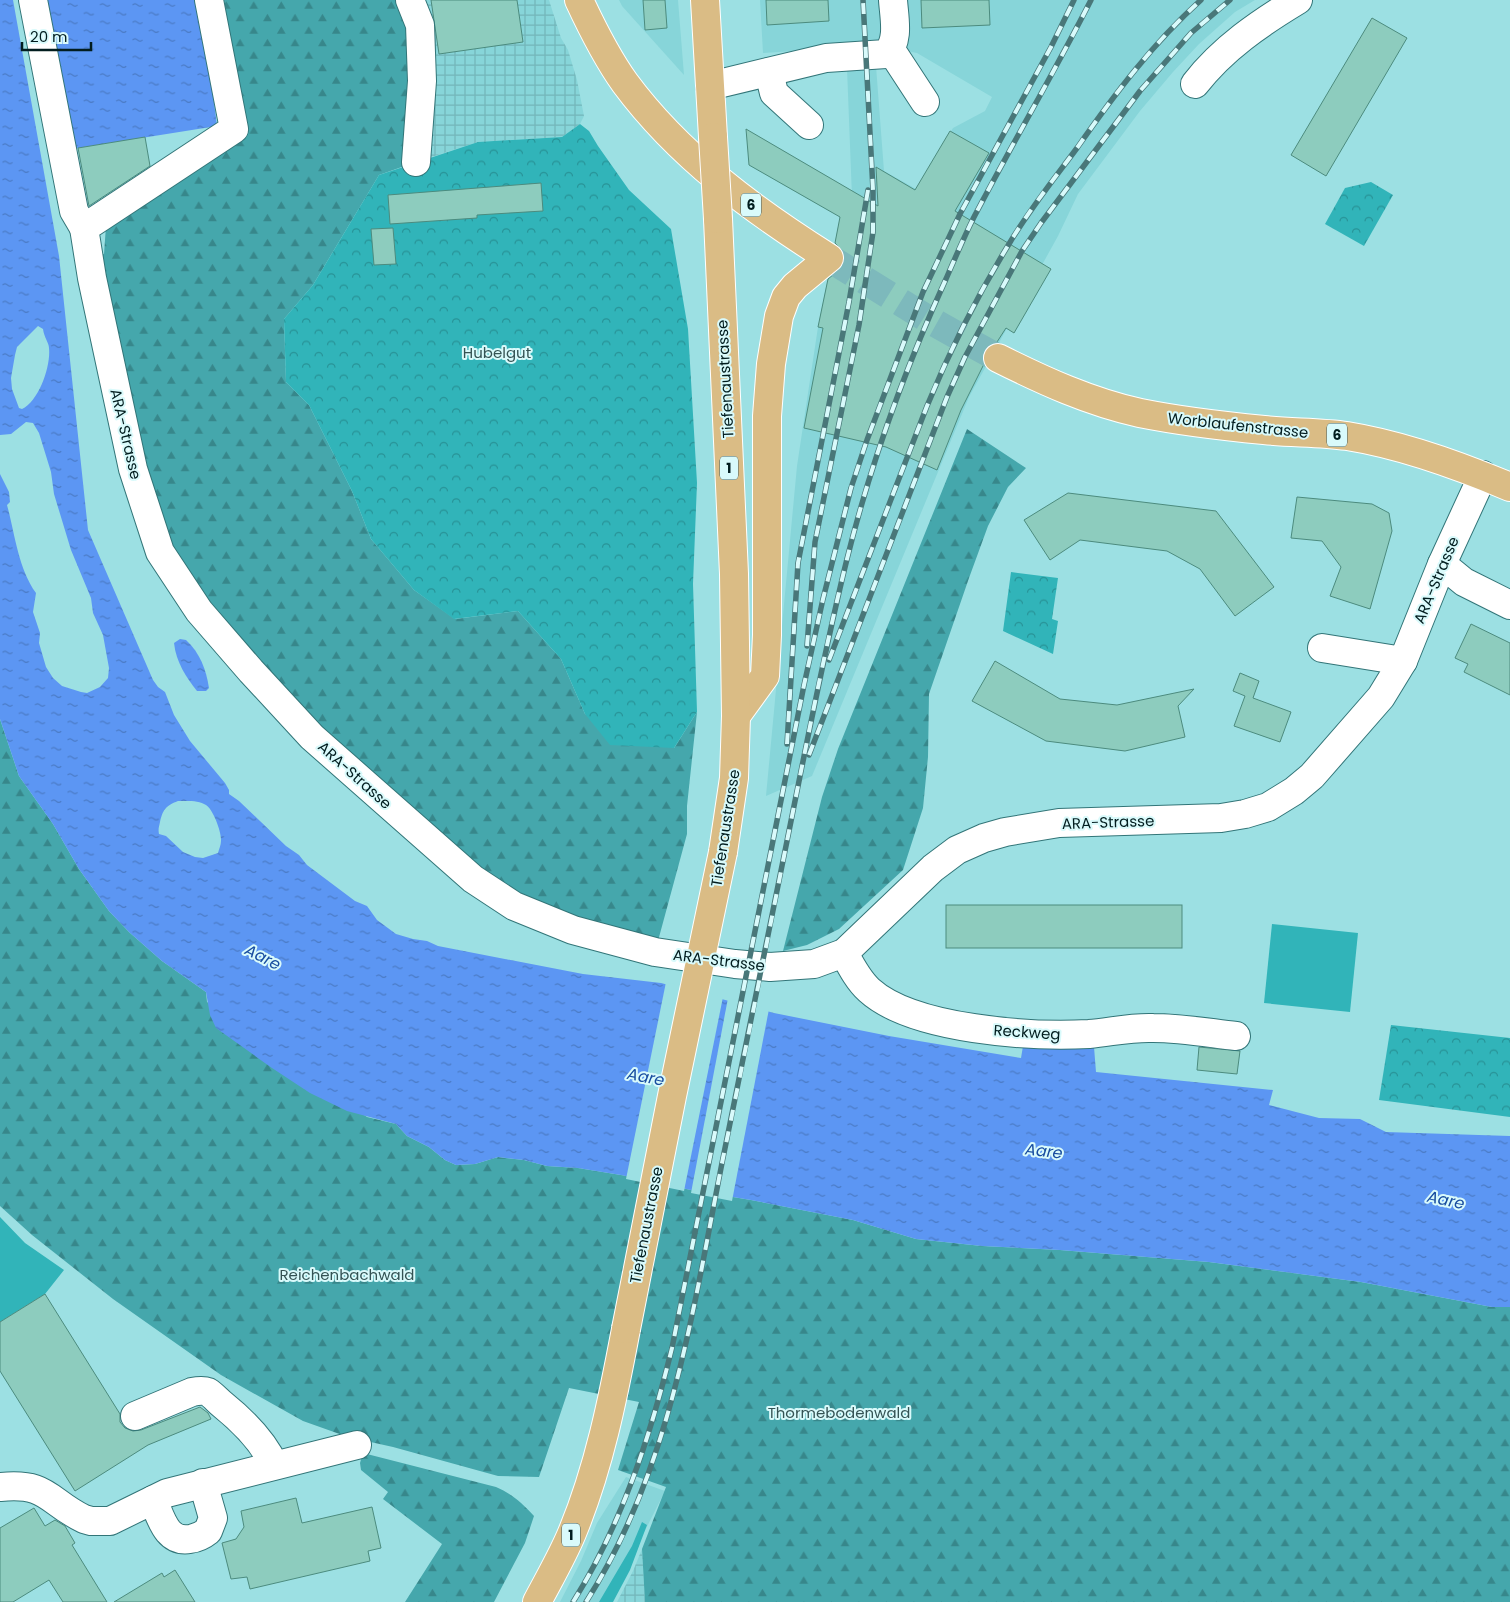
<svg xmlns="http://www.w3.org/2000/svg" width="1510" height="1602" viewBox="0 0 1510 1602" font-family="Poppins,sans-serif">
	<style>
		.built { fill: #87d5d9; fill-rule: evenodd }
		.industrial { fill: url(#industrial-grid) }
		.grass { fill: #31b4b9 }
		.forest { fill: url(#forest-firs) }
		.park { fill: url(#park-crowns) }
		.water { fill: url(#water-ripples); fill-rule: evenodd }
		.pier { fill: #9ce0e3 }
		.building { fill: #8dccbe; stroke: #4c8b7e }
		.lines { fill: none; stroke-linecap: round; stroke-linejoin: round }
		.major-tunnel { stroke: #7db9bc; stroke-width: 28; stroke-dasharray: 28 14; stroke-linecap: butt }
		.minor-casing { stroke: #327578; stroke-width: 30 }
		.major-casing { stroke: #fff; stroke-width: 30 }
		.minor { stroke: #fff; stroke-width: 28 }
		.major { stroke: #dabc85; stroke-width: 28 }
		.rail-casing { stroke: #497779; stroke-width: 5.5 }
		.rail { stroke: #d9fafb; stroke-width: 4; stroke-dasharray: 11; stroke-linecap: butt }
		.major-bridge-casing { stroke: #fff; stroke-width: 30; stroke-linecap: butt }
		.major-bridge { stroke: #dabc85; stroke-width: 28 }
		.labels { text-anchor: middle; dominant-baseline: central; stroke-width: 4; stroke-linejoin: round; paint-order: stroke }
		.shield { fill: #d9fafb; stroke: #425f61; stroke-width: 1 }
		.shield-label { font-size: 14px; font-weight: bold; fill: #021d1f }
		.park-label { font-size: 15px; fill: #345354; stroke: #d9fafb }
		.street-label { font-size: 15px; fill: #021d1f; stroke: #d9fafb }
		.water-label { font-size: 16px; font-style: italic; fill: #184da0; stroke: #d9fafb }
	</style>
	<defs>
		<pattern id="industrial-grid" width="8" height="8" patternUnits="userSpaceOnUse" patternTransform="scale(1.25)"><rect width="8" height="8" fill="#87d5d9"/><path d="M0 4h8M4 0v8" fill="none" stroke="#73b6ba"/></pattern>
		<pattern id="forest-firs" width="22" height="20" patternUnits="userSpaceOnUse" patternTransform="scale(1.25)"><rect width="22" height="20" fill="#45a7ac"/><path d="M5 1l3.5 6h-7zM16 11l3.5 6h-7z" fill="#37878b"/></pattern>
		<pattern id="park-crowns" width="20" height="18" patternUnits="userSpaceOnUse" patternTransform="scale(1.25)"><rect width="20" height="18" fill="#31b4b9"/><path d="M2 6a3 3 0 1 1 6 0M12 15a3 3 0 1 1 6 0" fill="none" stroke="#279296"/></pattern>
		<pattern id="water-ripples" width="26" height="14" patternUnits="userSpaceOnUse" patternTransform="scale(1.25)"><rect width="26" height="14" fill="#5c96f3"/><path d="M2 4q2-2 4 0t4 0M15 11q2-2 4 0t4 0" fill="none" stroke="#4a7ac4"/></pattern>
	</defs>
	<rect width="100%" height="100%" fill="#9ce0e3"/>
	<g class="built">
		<path d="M619,0h59l6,75 -62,-69z"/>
		<path d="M760,0h495l-20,12 -36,32 -26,28 -33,39 -62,83 -20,42 -89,161 -157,379 -46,20 31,-330 21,-139 22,-110 13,6 -6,-155 -3,-20 -81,5zM876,45l41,8 75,44 -7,14 -32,17 -37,61 -32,-18 -8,-105z"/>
		<path d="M626,1477l39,14 -44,87 -14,24h-47l21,-41 16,-38z"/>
	</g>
	<g class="industrial">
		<path d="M410,0h139l12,38 7,12 9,30 7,36 -4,8 -18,13 -84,5 -62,20z"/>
		<path d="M642,1549l3,53h-28l16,-31z"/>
	</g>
	<g class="grass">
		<path d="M1272,924l86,9 -8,79 -86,-9z"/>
		<path d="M0,1217l25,26 39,27 -19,24 -45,28z"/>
		<path d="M642,1522l5,3 -17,45 -17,32h-14l33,-56z"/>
	</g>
	<g class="forest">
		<path d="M224,0h186l6,162 -37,13 -66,110 -29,34 2,63 23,23 43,86 19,48 43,51 41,29 63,-8 43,48 24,55 89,34 23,-36 -10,94v28l-32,118 -125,-39 -194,-155 -176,-206 -72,-294 16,-4 2,-28 140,-93z"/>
		<path d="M967,429l59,39 -18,19 -20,39 -19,52 -40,116 -1,63 -5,51 -20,62 -64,59 -32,16 -24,6 39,-154 16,-48z"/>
		<path d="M0,719l19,57 34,48 26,45 30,42 20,21 33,29 44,31 1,10 160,115 29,7 11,12 22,11 16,13 11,5 19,-1 23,-7 26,3 23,6 31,2 43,7 70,15 60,10 102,20 63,19 66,7 78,4 149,12 152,20 131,25h18v295h-865l-3,-53 24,-62 -48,-17 21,-68 -70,-14 -30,89 -41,-1 -105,-29 -45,-10 -45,-16 -82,-46 -108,-76 -81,-64 -32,-29z"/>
		<path d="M363,1453l133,34c16,7 26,16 38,29l-9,27 -31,59h-89l37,-58 -59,-45 5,-7 -27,-22 -1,-7z"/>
	</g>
	<g class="park">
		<path d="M580,124l9,7 9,15 31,44 42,39 17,100 9,154 -4,101 4,128 -23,36 -64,-3 -25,-31 -24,-55 -43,-48 -64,8 -40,-29 -43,-51 -19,-48 -43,-86 -23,-23 -2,-63 29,-34 66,-110 99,-33 84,-5z"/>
		<path d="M1371,182l22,13 -29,51 -39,-22 20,-36z"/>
		<path d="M1011,572l47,6 -6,41 6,2 -5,33 -50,-23z"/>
		<path d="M1391,1025l119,13v79l-131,-17z"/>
	</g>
	<g class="water">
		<path d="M0,0h13l46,256 29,274 65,150 5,7 7,5 9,23 16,26 35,42 4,7v4l10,7 47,45 13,9 8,10 48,36 12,5 10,14 19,14 17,5 14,2 11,5 145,28 78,9 113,30 115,23 132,22 2,-12 40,2 31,-1 2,25 177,18 -4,15 50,13 41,1 26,13 124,4v171h-18l-131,-25 -152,-20 -149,-12 -78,-4 -66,-7 -63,-19 -102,-20 -60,-10 -70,-15 -43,-7 -31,-2 -23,-6 -26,-3 -23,7 -19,1 -11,-5 -16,-13 -22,-11 -11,-12 -49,-13 -37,-18 -38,-25 -56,-40 -6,-13 -4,-23 -44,-31 -33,-29 -20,-21 -30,-42 -26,-45 -34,-48 -19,-57v-245l9,18 1,10 -3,3c8,29 11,63 29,88l-3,19 7,21 -1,10 7,24 7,11 9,8 19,6 6,1 13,-6 8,-9 1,-10 -6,-33 -10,-22 -2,-15 -20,-48 -17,-56 -3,-22 -12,-39 -6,-10 -7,-1 -15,12 -11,1zM38,326l5,3c1,8 6,14 6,19 2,18 -10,53 -27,61l-3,-1 -7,-19 -1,-11 4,-23 2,-8zM178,801c9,0 21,-1 28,4 7,4 16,28 15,36 0,4 -2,8 -3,12l-15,5 -8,-1 -12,-5 -17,-16 -7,-2c-1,-5 0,-7 1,-12 3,-12 5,-16 18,-21z"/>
		<path d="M38,0h163l16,126 -151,24z"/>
		<path d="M180,639l6,1c14,13 20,29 23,48l-3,3h-9c-11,-14 -21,-29 -23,-48z"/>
	</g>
	<g class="pier">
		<path d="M666,982l57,15 -39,194 -58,-12z"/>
		<path d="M728,998l41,11 -37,192 -41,-8z"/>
	</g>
	<g class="building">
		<path d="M431,0h86l6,42 -84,12z"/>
		<path d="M643,0h22l2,28 -22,2z"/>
		<path d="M766,0h62l1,21 -62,4z"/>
		<path d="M921,0h68l1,25 -68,3z"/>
		<path d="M1372,18l35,20 -81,138 -35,-21z"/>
		<path d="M746,129l132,77 -2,-39 39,23 35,-59 39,22 -34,58 96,58 -37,64 -8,-5 -9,14 -7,3 -6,6 -2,8 2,5 -23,46 -24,60 -51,-23 -82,-19 19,-100 -5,-1 10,-48 11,-9 4,-6 2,-6 -3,-8 -7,-7 5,-26 -91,-52z"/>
		<path d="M145,137l5,29 -61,40 -11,-58z"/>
		<path d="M541,183l2,28 -66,4v3l-87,6 -2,-29z"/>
		<path d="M393,228l3,36 -22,1 -3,-36z"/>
		<path d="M1068,493l148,18 58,76 -39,29 -35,-47 -33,-18 -87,-11 -30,20 -26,-40z"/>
		<path d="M1297,497l75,7 17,9 3,18 -22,78 -40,-13 11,-29 -19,-26 -31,-3z"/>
		<path d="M1471,624l39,19v52l-46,-23 4,-8 -13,-6z"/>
		<path d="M995,661l65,38 57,6 77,-16 -16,17 7,31 -60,14 -79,-10 -74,-40z"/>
		<path d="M1240,673l19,8 -6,17 38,14 -11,30 -46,-16 11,-30 -12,-5z"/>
		<rect x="946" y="905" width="236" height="43"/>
		<path d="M1199,1047l41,4 -3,23 -40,-4z"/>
		<path d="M45,1294l75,120v8l5,6 8,3 8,-1 59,-23 8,6 3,6 -63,26 -73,46 -75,-120v-49z"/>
		<path d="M296,1498l6,25 70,-16 9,41 -13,3 2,10 -120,28 -3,-12 -16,2 -9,-36 14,-4 8,-12 -3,-16z"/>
		<path d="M34,1508l11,18 10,-6 10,6 10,17 -3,2 35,57h-44l-14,-22 -36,22h-13v-74z"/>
		<path d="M175,1570l20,32h-81l48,-29 2,4z"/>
	</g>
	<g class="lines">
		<path class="major-tunnel" d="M829,258l97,60 72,40"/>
		<defs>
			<g id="minor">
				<path d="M33,0l41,211 10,17"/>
				<path d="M209,0l25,129 -150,99 8,50 41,191 27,83 39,59 52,60 61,66 161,142 41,27 59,24 82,22 80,12 35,3 44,-3 30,-11 89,-85 24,-18 27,-12 21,-6 54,-9 162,-5 24,-4 23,-7 26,-16 18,-15 69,-79 22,-36 39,-97 41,-89"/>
				<path d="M410,0l10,25 2,56 -6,81"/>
				<path d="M891,50l34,52"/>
				<path d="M769,72l5,21 35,32"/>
				<path d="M1195,84c28,-36 65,-61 103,-84"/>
				<path d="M710,86l116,-28 60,-4c14,-13 8,-37 7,-54"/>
				<path d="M1442,564l22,18 46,23"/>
				<path d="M1322,648l81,13"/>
				<path d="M844,953c7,13 14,27 25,37 44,40 163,47 220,44 22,-2 43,-7 64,-6 28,0 56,5 83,8"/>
				<path d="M135,1416l57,-24c5,-1 11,-2 16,0 5,3 10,9 15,13 21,17 40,36 51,60"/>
				<path d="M0,1487c48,-5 47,14 84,32l7,2h19l57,-28 190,-48"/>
				<path d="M153,1500c8,17 13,43 37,39 7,-1 13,-4 18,-8l5,-13 -10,-35"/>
			</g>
			<g id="major">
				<path d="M579,0c13,28 28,58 46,83 54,73 128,127 204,175l-34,28 -9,11 -7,19 -8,48 -4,52v219l-2,41 -29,40"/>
				<path d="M705,0l8,137"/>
				<path d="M718,219l16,355 2,142 -2,62 -11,74"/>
				<path d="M998,358c46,23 92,44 142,55 40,8 82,13 124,17 27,3 56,2 83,6 56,9 111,29 163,51"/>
				<path d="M537,1602c12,-23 25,-45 35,-69 27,-65 41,-135 54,-204"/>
			</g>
		</defs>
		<use href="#minor" class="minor-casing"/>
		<use href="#major" class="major-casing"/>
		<use href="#minor" class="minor"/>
		<use href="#major" class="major"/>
		<defs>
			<g id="rail">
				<path d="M807,646l8,-104 44,-217 14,-93v-42l-10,-190"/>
				<path d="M829,660l98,-254c23,-56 50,-110 82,-162 20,-34 45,-65 68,-96 37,-53 76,-105 124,-148"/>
				<path d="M787,744l11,-181 51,-261 19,-112"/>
				<path d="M809,755l138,-358 18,-40 57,-106 19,-28 99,-132 51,-58 39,-33"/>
				<path d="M573,1602c49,-78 77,-165 99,-254l132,-663 19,-86 28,-111 16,-48 56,-148 37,-78 91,-167 23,-47"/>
				<path d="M586,1602c85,-133 107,-293 137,-444 22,-105 43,-211 64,-317 19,-94 37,-189 60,-282 24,-97 58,-190 99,-280 9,-21 18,-42 28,-62 38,-73 80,-144 117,-217"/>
			</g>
		</defs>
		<use href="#rail" class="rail-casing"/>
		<use href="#rail" class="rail"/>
		<defs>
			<g id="major-bridge">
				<path d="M713,137l5,82"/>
				<path d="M626,1329l46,-233 51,-244"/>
			</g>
		</defs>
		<use href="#major-bridge" class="major-bridge-casing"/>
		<use href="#major-bridge" class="major-bridge"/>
	</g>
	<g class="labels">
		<g class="shield">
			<rect x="741" y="193.5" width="20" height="23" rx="4"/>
			<rect x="1327" y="423.5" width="20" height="23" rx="4"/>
			<rect x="720" y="456.5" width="18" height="23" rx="4"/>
			<rect x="562" y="1523.5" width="18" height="23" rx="4"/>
		</g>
		<g class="shield-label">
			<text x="751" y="205">6</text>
			<text x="1337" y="435">6</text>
			<text x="729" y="468">1</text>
			<text x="571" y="1535">1</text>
		</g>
		<g class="park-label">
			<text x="497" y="352">Hubelgut</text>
			<text x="347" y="1274">Reichenbachwald</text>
			<text x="839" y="1412">Thormebodenwald</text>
		</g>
		<g class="street-label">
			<text transform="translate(725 379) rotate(-93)">Tiefenaustrasse</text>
			<text transform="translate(1238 425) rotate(6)">Worblaufenstrasse</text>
			<text transform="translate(126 434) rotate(77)">ARA-Strasse</text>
			<text transform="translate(1436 580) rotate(-67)">ARA-Strasse</text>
			<text transform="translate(355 775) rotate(42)">ARA-Strasse</text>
			<text transform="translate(1108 822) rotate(-2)">ARA-Strasse</text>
			<text transform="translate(725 828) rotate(-81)">Tiefenaustrasse</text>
			<text transform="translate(719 960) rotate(7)">ARA-Strasse</text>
			<text transform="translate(1027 1032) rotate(4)">Reckweg</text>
			<text transform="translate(646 1225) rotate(-79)">Tiefenaustrasse</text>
		</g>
		<g class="water-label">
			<text transform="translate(263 957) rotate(27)">Aare</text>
			<text transform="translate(646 1077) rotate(11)">Aare</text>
			<text transform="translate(1044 1151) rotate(7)">Aare</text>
			<text transform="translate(1446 1200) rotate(12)">Aare</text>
		</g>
	</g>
	<path d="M22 42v8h69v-8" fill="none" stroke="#021d1f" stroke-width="2.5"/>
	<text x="30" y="42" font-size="15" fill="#021d1f" stroke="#d9fafb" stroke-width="4" paint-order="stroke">20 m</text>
</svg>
